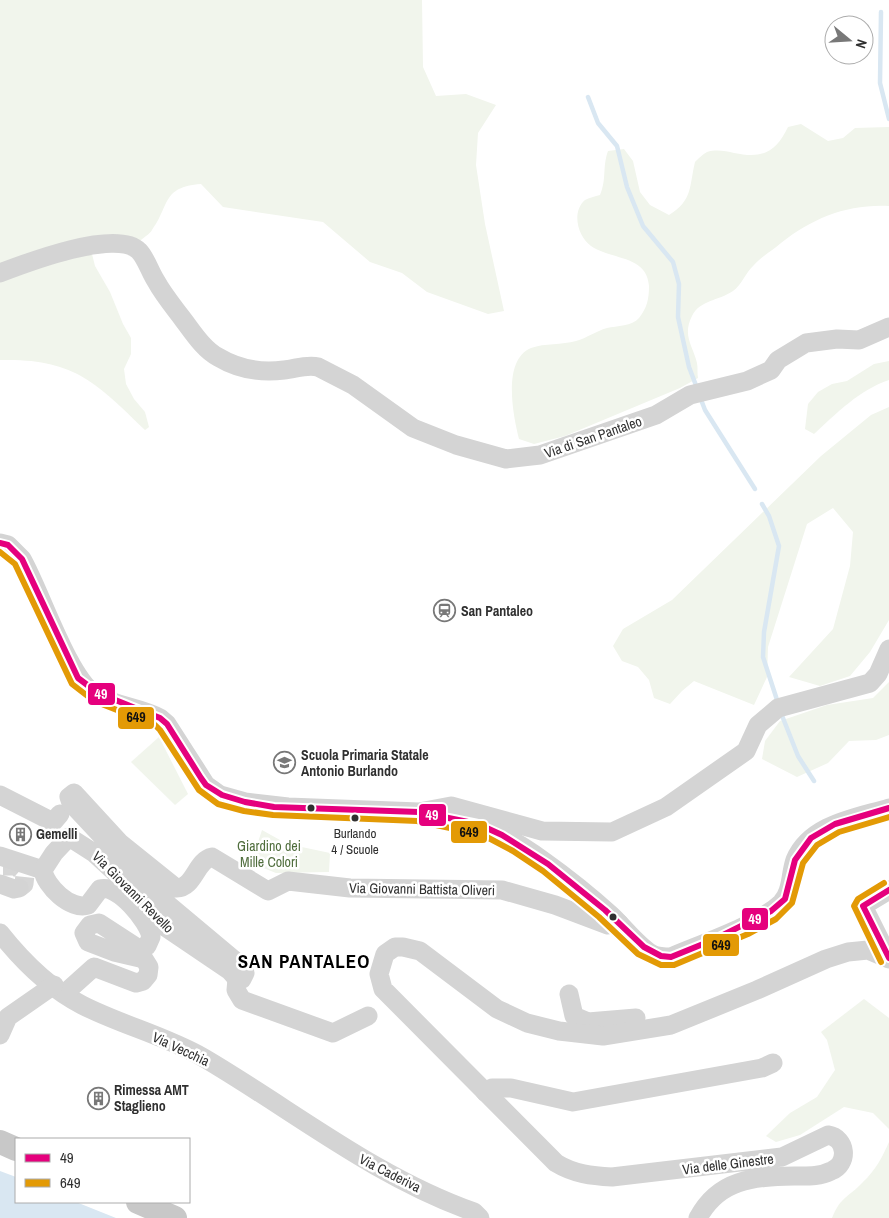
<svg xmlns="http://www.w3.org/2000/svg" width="889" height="1218" viewBox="0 0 889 1218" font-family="'Archivo Narrow',sans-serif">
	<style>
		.green { fill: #f1f5ec }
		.water { fill: #d9e7f2 }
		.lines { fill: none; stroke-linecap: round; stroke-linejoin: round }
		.stream { stroke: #d9e7f2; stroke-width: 4.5 }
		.minor-tunnel { stroke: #d6d6d6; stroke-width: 19; stroke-dasharray: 19 9; stroke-linecap: butt }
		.minor { stroke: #d4d4d4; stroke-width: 19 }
		.major { stroke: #c8c8c8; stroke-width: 24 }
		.bus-1-casing { stroke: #fff; stroke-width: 10 }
		.bus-2-casing { stroke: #fff; stroke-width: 10 }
		.bus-1 { stroke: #e5007d; stroke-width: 6 }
		.bus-2 { stroke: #e39a05; stroke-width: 6 }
		.bus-dot { fill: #303030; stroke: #fff; stroke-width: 2 }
		.labels { text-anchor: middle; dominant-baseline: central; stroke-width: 5; stroke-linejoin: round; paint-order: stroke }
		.bus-label { font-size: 13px; fill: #303030; stroke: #fff }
		.street-label { font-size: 14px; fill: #303030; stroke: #fff }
		.poi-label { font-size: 14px; font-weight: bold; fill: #303030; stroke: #fff; text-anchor: start }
		.park-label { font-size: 14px; fill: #4f6d3c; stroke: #fff }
		.district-label { font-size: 19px; font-weight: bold; letter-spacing: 1px; fill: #000; stroke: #fff }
		.line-badge { stroke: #fff; stroke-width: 2 }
		.badge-label { font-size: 14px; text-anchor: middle; font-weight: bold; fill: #fff }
		.pale-badge-label { font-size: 14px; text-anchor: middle; font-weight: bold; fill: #111 }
	</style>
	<rect width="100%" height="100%" fill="#fff"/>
	<g class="green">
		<path d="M0,0h422l1,67 13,29 30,-2 30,11 -18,28 -2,32 9,59 19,87 -16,3 -61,-22 -25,-19 -32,-11 -47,-40 -100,-15 -22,-23c-40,3 -31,22 -49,46 -2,4 -8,7 -12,11l-31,-6 -109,32z"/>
		<path d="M801,124l27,17 15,-3 12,-10 34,-1v79c-42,-2 -76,12 -108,37 -9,8 -19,13 -27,22 -8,7 -13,21 -21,26 -15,10 -33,9 -41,25 -10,20 1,30 5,47 1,5 0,10 1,15l-18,10 -115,48 -31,8 -15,-5c-6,-24 -17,-79 12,-91 14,-5 31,-3 45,-7 11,-3 20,-10 31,-13 10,-2 25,-2 32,-10 8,-10 10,-19 10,-32 -2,-31 -38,-26 -58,-40 -13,-9 -20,-34 -6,-46 4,-2 10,-4 15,-5 7,-17 2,-27 8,-44l16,-2 9,12 7,31 10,13 19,10c24,-15 20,-28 26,-53 3,-3 8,-8 12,-10 9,-3 19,-1 27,1 29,6 42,-1 54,-26z"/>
		<path d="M92,254l3,12 15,26 13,32 8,14v16l-7,15 2,15 8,15 11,13 4,15 -4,3c-49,-48 -72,-72 -145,-70v-81l52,-17z"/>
		<path d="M889,361v19c-30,10 -52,33 -75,54l-9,-5 3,-25 10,-12 14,-8 15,-3 27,-17z"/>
		<path d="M889,407v213l-19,32 -20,24 -30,10 -31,-9 44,-48 17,-63 3,-34 -20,-24 -26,16 -39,123 -1,30 -13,28 -60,-24 -12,10 -12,13 -16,-6 -5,-18 -11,-13 -16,-6 -9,-15 10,-17 49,-29 149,-144 50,-41z"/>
		<path d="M889,682v53l-13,5 -27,1 -21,22 -31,14 -35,-18 3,-18 15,-20 47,-16 46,-7z"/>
		<path d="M159,737l29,57 -13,11 -44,-43z"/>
		<path d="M262,830l18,10 -1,4 15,7 3,-5 33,7 -1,19 -53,1 -25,-10z"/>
		<path d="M864,999l25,19v111l-16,-16 -29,-6 -44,28 -24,7 -10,-6 24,-23 27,-16 18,-27 -8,-30 -6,-8z"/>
		<path d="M889,1142v76h-57c9,-22 16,-20 31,-36 12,-11 20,-26 26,-40z"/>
	</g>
	<path class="water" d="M0,1171l16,6v25h60l40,16h-116z"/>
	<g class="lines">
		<g class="stream">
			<path d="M881,12l-1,71 9,36"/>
			<path d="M588,97l10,26 19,23 10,41 16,39 30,36 6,22 -1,33 11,50 8,21"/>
			<path d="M700,397l5,13 50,79"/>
			<path d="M762,504l7,12 10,30 -15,86 -1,25 15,46"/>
			<path d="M781,713l17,43 16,25"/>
		</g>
		<path class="minor-tunnel" d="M3,866h13l9,8 -1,10 -5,4"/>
		<g class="minor">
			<path d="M0,273c26,-10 117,-45 139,-22 7,7 11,21 17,30 7,13 17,25 26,37 10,13 21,31 36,39 20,12 43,16 66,13 11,-1 23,-6 34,-3l35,18 60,43 43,17 50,14 34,-4 116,-40 34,-20 57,-14 24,-11 7,-10 28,-17 31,-4 22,1 30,-13"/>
			<path d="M0,543l8,2 14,14c18,31 46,118 73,135 19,12 45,13 65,24l7,6 39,61 14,10 25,7 43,5 131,5 32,-6 91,25 70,1 54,-25 80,-56 12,-26 20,-17 92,-25 8,-9 11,-25"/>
			<path d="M0,795l49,25 5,1 6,-7"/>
			<path d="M471,822c41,10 108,64 140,93 13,12 26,30 41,39 6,3 12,3 19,3 30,-13 87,-32 110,-54 11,-11 9,-29 14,-43 15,-36 61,-42 94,-52"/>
			<path d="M0,856l43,14"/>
			<path d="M0,884l14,5 5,-1"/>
			<path d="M889,890l-26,16 26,52"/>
			<path d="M0,933c23,29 49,55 82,72 39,20 84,31 122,53 90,53 171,119 270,154l6,6"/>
			<path d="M237,979l-1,11 6,10 91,33 35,-17"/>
			<path d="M65,993l29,-26 42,16 7,-2 5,-6 1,-8 -5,-8 -30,-7 -26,-10 -4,-9 6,-8 9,-2 40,26 8,-3 4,-9c-3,-16 -33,-53 -51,-48l-12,16c-17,6 -43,-19 -45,-35l11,-17 15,-16 25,16 36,33 35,41 65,44 7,8h5l3,-6 -6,-9 -80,-67 -88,-94 -2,-6 5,-4 46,50 56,45c18,1 20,-28 36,-31l56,34 20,-10 62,7 152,2 53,15 53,20 11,-2"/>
			<path d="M569,994l5,22 14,6 48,-4"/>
			<path d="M0,1035l8,-18 46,-32"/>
			<path d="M485,1092l7,-4h19l62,14 189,-34 11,-5"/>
			<path d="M698,1218c21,-39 55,-41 96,-42 13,0 25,1 37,-5 18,-7 16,-33 -3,-36l-46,22 -170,20c-20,-1 -38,-3 -56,-14l-173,-174 -4,-15 6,-20 10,-7h8l17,4 77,58 30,14 32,8 44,5 68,-11 86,-35 69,-31 22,-7 20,-2 21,9"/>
		</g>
		<g class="major">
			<path d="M0,1142l16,7"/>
			<path d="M138,1202l37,16"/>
		</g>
		<defs>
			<g id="bus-1">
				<path d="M0,543l8,2 14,14 56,119 20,15 62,25 7,6 34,54 5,7 16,10 23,7 29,5 145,5 59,12 24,11 46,29 57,46 39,37 17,9 10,1 42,-17 58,-29 14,-12 10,-39 16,-22 24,-14 54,-16"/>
				<path d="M889,890l-26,16 26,52"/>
			</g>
			<g id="bus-2">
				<path d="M0,552l15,12 57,120 22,17 61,24 5,5 39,60 19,14 26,7 29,4 144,6 66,14 30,16 30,20 56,46 39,37 23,11h13l74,-31 28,-15 16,-16 11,-40 14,-18 22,-13 50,-15"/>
				<path d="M881,962l-27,-56 4,-7 26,-16"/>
			</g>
		</defs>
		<use href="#bus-1" class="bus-1-casing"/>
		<use href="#bus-2" class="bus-2-casing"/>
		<use href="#bus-1" class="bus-1"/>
		<use href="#bus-2" class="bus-2"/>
	</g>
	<defs>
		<symbol id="station-ring" viewBox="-11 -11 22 22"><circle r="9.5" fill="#fff" stroke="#787878" stroke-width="1.5"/><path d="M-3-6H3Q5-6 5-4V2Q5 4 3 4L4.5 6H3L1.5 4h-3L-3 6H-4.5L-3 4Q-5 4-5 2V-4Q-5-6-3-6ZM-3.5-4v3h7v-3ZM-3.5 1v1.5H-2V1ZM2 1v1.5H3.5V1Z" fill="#787878"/></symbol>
		<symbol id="school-ring" viewBox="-11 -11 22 22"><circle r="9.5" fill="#fff" stroke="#787878" stroke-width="1.5"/><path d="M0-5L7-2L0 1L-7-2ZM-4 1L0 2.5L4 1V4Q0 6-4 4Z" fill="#787878"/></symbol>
		<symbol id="building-ring" viewBox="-11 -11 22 22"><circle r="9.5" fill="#fff" stroke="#787878" stroke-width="1.5"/><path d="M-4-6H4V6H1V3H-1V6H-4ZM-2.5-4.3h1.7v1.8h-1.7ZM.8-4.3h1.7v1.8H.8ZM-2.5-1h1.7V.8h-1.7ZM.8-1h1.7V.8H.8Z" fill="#787878"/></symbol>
	</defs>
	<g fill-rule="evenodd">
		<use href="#station-ring" x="432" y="598" width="25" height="25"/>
		<use href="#school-ring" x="272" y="750" width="25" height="25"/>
		<use href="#building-ring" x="8" y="822" width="25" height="25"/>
		<use href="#building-ring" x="86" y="1086" width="25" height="25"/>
	</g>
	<g class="bus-dot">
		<circle cx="311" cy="808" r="4.5"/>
		<circle cx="355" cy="818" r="4.5"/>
		<circle cx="613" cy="917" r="4.5"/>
	</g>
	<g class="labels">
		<g class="bus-label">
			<text x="355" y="833">Burlando<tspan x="355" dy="16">4 / Scuole</tspan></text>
		</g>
		<g class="street-label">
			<text transform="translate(593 437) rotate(-19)">Via di San Pantaleo</text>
			<text transform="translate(422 889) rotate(1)">Via Giovanni Battista Oliveri</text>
			<text transform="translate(133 892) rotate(45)">Via Giovanni Revello</text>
			<text transform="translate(181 1049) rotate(25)">Via Vecchia</text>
			<text transform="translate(728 1164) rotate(-7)">Via delle Ginestre</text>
			<text transform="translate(390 1173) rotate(27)">Via Caderiva</text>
		</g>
		<g class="poi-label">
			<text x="461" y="611">San Pantaleo</text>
			<text x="301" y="755">Scuola Primaria Statale<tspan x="301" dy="16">Antonio Burlando</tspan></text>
			<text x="36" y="834">Gemelli</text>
			<text x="114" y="1090">Rimessa AMT<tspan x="114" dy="16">Staglieno</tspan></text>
		</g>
		<g class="park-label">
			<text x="269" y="846">Giardino dei<tspan x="269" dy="16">Mille Colori</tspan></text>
		</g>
		<g class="district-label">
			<text x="304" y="961">SAN PANTALEO</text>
		</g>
	</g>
	<g class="line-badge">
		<rect x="87" y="682" width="29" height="24" rx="5" fill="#e5007d"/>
		<rect x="117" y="706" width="38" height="24" rx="5" fill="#e39a05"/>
		<rect x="418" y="803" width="29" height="24" rx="5" fill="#e5007d"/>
		<rect x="450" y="820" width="38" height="24" rx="5" fill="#e39a05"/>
		<rect x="741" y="907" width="28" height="24" rx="5" fill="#e5007d"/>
		<rect x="702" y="933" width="38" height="24" rx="5" fill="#e39a05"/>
	</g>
	<g class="badge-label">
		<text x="101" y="699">49</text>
		<text x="432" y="820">49</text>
		<text x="755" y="924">49</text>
	</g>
	<g class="pale-badge-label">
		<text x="136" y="722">649</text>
		<text x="469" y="837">649</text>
		<text x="721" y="950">649</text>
	</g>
	<rect x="15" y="1138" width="175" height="65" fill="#ffffff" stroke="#acacac"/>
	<rect x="25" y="1154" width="25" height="8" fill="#e5007d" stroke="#acacac"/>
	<text x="60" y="1163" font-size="15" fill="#303030">49</text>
	<rect x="25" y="1179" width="25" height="8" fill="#e39a05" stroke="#acacac"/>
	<text x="60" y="1188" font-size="15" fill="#303030">649</text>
	<g transform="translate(849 40) rotate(108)"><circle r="24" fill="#ffffff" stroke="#acacac"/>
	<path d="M0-4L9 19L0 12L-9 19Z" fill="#787878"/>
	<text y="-8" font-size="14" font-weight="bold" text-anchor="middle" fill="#303030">N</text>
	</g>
</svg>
